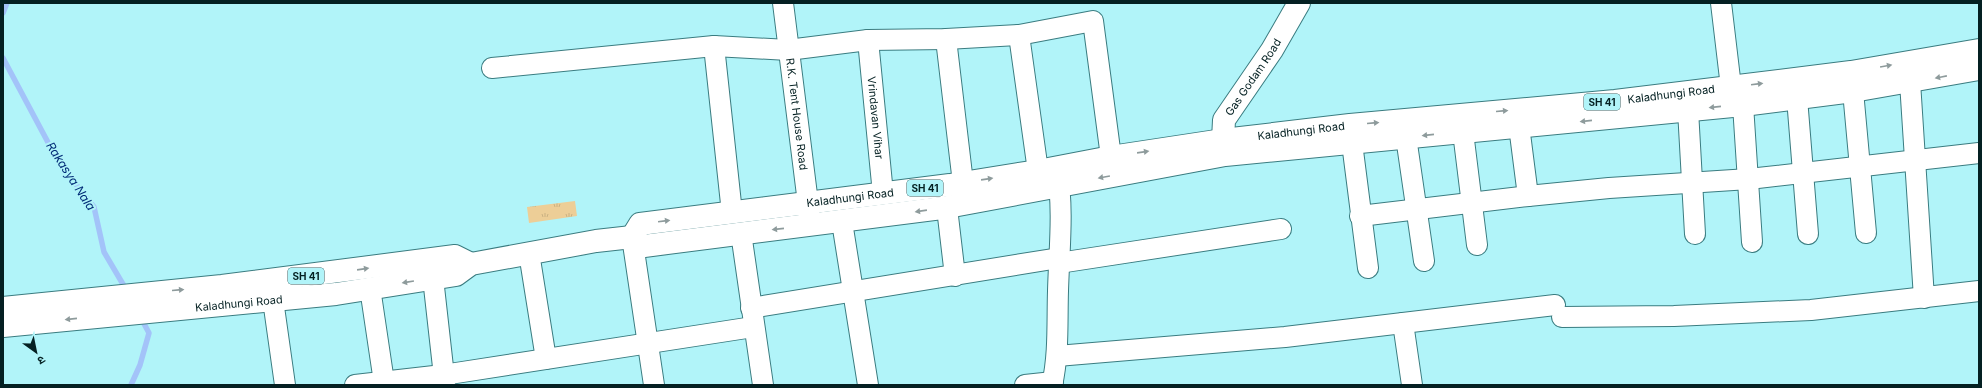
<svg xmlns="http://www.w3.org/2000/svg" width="1982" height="388" viewBox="0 0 1982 388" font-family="Inter,'Noto Sans Devanagari',sans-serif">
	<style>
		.grass { fill: url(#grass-tufts) }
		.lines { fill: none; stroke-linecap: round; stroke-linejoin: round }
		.stream { stroke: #a3c3f9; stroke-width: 5.5 }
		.minor-casing { stroke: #3a7c80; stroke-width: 22 }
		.major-casing { stroke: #3a7c80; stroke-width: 24 }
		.minor { stroke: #fff; stroke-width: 20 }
		.major { stroke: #fff; stroke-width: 22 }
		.oneway { fill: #8e9b9c }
		.labels { text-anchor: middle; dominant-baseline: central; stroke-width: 4; stroke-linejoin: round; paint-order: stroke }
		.shield { fill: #b1f4f9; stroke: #386062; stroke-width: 1 }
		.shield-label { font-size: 10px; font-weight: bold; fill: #042022 }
		.street-label { font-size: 11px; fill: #042022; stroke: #b1f4f9 }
		.water-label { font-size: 12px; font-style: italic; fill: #022c77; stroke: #b1f4f9 }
	</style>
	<defs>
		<pattern id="grass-tufts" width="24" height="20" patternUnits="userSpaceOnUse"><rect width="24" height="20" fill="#edce97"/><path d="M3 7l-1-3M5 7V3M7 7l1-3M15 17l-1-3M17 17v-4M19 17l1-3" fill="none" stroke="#cab182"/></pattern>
	</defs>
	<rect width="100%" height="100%" fill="#b1f4f9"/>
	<path class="grass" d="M575,201l2,15 -48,7 -2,-16z"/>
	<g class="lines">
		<g class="stream">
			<path d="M3,13l4,-10"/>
			<path d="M3,58l56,105 35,44 10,45 23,39"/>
			<path d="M131,385l9,-20 9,-32 -8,-15"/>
		</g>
		<defs>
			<g id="minor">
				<path id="s1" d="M783,3l27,216"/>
				<path d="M1721,3l10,84"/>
				<path d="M1019,35l19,136"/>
				<path d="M946,39l17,144"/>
				<path id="s2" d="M868,40l15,154"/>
				<path d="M714,46l18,167"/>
				<path d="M492,68l222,-22 74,4 80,-10 78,-1 73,-4 74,-14 18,136"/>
				<path d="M1910,82l14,216"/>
				<path d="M1853,91l13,142"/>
				<path d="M1797,98l11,136"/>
				<path d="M1743,105l9,137"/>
				<path d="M1688,110l7,124"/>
				<path d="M1519,126l9,70"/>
				<path d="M1463,132l14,113"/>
				<path d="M1406,137l18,124"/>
				<path d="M1352,143l16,125"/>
				<path d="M947,208l8,68"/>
				<path d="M1360,216l168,-20 81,-8 140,-9 230,-26"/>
				<path d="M842,222l26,163"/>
				<path d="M741,233l22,152"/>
				<path d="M632,237l22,148"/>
				<path d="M529,253l17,106"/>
				<path d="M1059,263l222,-34"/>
				<path d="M433,278l12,107"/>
				<path d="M370,288l14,94"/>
				<path d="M273,300l12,85"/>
				<path d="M751,308l308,-50"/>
				<path d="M1562,317l112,-1 137,-6 168,-19"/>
				<path d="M1403,323l9,62"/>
				<path d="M1057,356l228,-19 270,-32"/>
				<path d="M355,385l88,-10 310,-48"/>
				<path d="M1025,385l28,-3"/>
				<path d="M1052,385c7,-31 5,-63 6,-94 1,-39 6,-82 -1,-121"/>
			</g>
			<g id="major">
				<path id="s3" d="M1225,154l-2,-14 1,-20 48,-70 27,-47"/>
				<path id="s4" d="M632,237l8,-13 310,-39 88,-14 73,-14 112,-17 127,-15 265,-24 236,-29 128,-22"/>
				<path d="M3,308l219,-22 233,-30 16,8"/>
				<path id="s5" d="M3,326l333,-32 120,-19 15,-11 125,-23 36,-4 12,9 298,-38 283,-53 518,-50 110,-14 126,-22"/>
			</g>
		</defs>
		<use href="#minor" class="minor-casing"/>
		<use href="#major" class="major-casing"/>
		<use href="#minor" class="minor"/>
		<use href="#major" class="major"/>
	</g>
	<defs><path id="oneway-solid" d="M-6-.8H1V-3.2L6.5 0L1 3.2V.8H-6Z"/></defs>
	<g class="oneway">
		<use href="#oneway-solid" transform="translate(1886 66) rotate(-10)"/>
		<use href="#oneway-solid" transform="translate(1941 77) rotate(169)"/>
		<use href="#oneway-solid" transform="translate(1757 84) rotate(-7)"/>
		<use href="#oneway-solid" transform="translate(1715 107) rotate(174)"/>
		<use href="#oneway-solid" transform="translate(1502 111) rotate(-5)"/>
		<use href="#oneway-solid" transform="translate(1586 121) rotate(174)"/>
		<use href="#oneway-solid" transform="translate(1373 123) rotate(-5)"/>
		<use href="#oneway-solid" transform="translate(1428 135) rotate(174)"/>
		<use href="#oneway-solid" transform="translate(1143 152) rotate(-8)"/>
		<use href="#oneway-solid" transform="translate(1104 177) rotate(170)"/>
		<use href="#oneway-solid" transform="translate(987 179) rotate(-8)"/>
		<use href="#oneway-solid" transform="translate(921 211) rotate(172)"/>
		<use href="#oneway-solid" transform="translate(664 221) rotate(-7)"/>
		<use href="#oneway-solid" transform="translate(778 229) rotate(174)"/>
		<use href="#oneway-solid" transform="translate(363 269) rotate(-8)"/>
		<use href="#oneway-solid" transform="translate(408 282) rotate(171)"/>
		<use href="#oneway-solid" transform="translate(178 290) rotate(-5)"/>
		<use href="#oneway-solid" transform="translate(71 319) rotate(174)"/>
	</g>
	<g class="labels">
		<g class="shield">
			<rect x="1584" y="94" width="36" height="16" rx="3"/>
			<rect x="907" y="180" width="36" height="16" rx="3"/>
			<rect x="288" y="268" width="36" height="16" rx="3"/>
		</g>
		<g class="shield-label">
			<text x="1602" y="102">SH 41</text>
			<text x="925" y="188">SH 41</text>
			<text x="306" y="276">SH 41</text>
		</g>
		<g class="street-label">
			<text stroke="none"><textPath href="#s3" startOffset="86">Gas Godam Road</textPath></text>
			<text stroke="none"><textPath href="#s4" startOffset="1055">Kaladhungi Road</textPath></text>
			<text stroke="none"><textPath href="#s1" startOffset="112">R.K. Tent House Road</textPath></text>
			<text stroke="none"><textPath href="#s2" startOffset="78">Vrindavan Vihar</textPath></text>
			<text stroke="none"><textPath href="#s4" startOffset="683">Kaladhungi Road</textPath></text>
			<text stroke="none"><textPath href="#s4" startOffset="227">Kaladhungi Road</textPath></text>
			<text stroke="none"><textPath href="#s5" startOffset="237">Kaladhungi Road</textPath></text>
		</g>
		<g class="water-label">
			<text transform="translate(71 176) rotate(57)">Rakasya Nala</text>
		</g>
	</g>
	<rect width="1982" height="388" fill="none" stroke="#042022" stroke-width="8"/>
	<g transform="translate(36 352) rotate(147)" stroke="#b1f4f9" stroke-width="3" paint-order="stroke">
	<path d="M0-3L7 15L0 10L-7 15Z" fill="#042022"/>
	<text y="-6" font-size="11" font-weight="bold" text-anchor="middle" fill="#042022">उ</text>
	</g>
</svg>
